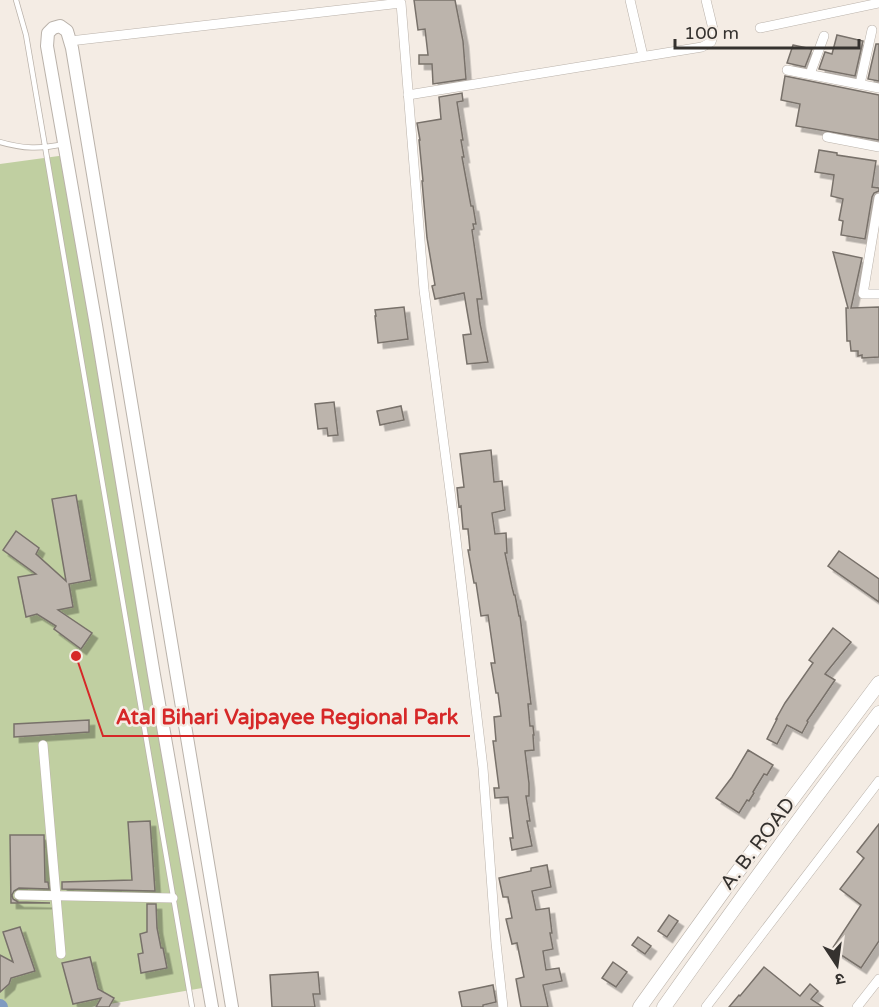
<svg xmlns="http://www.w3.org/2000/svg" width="879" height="1007" viewBox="0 0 879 1007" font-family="'Varela Round','Noto Sans Devanagari',sans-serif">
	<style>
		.green { fill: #c0cfa1 }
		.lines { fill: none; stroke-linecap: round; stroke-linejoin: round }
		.canal { stroke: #7f9ac0; stroke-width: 14 }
		.building { fill: #bcb4ac; stroke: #78716a; stroke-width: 1.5; filter: url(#shadow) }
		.service-casing { stroke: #bab2aa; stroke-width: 6 }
		.minor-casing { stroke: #bab2aa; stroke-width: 10 }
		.tertiary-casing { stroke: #bab2aa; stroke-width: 14 }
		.secondary-casing { stroke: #bab2aa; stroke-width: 15 }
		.service { stroke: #fff; stroke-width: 4.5 }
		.minor { stroke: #fff; stroke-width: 9 }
		.tertiary { stroke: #fff; stroke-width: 12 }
		.secondary { stroke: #fff; stroke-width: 14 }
		.labels { text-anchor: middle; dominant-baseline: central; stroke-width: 5; stroke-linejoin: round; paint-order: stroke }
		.street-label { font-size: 20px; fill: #35322f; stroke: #f4ece4 }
		.leader { fill: none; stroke: #d62828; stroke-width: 2 }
		.callout-dot { fill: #d62828; stroke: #f4ece4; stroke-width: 2 }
		.callout-label { font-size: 21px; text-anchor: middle; font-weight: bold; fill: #d62828; stroke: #f4ece4; stroke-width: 5; stroke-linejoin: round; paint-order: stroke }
	</style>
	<defs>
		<filter id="shadow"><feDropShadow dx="5.5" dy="5.5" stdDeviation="0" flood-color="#0004"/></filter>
	</defs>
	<rect width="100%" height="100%" fill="#f4ece4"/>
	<path class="green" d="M66,155l142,832 -116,20h-92v-843z"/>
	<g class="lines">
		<path class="canal" d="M0,1006l1,1"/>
	</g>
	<g class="building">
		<path d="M414,0h41l8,41 3,38 -33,5 -1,-20h-13v-9h9l-3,-26 -7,1z"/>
		<path d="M837,35l26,6 -8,35 -36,-7 6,-17 7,2z"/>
		<path d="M876,44h3v37l-11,-2z"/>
		<path d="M793,45l19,4 -7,18 -18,-4z"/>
		<path d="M785,76l94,19v45l-83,-14 4,-22 -19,-4z"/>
		<path d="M462,93l1,8 -6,1 6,38h-2l3,17h-2l9,49h2l3,18h-3l1,5 -2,1 10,69h-5l3,24 8,39 -21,2 -4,-29 8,-1 -7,-41 -29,6 -3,-13 3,-1 -8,-47 -5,-57h1l-4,-41h1l-3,-17 24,-4 -2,-22z"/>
		<path d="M819,150l18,3v2l39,6 -4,26 7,1v3l-5,2 -2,4 -7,42 -24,-4 2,-14 -4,-1 4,-21 -12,-3 3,-21 -19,-3z"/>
		<path d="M833,252l29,6 -11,50 28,-1v50l-17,1v-3l-4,1v-5h-7l-1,-10h-3l-1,-33h2z"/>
		<path d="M404,307l4,32 -30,4 -3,-27h1l-1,-6z"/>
		<path d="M334,402l4,33 -10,1 -1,-8 -9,1 -3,-25z"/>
		<path d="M401,406l3,14 -24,5 -3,-14z"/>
		<path d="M491,450l3,32 8,-1 3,29 -13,3 3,21 11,-1 1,20h-2l7,34 2,8h1l4,21h1l11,88h-3l2,22h3l1,9h-1l1,15 -9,1 4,32v13h-3l4,25h-3l5,25 -20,4 -2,-12h3l-5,-41 -13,1 -1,-10h5l-6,-47h3l-2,-24 7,-1 -3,-23h-2l-5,-30h4l-7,-48 -7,1 -5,-33h-2l-6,-33h2l-2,-21h-5l-2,-23 -2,1 -2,-19 7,-1 -4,-33z"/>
		<path d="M76,495l15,85 -22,4 4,23 -15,3 34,23 -11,16 -27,-20 2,-3 -19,-12 -11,3 -8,-40 18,-3 -33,-24 13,-19 23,17 -3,6 30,27 -14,-82z"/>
		<path d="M839,551l40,28v23l-51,-36z"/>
		<path d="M833,628l18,14 -26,32 10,6 -28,41 1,1 -6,11 -15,-8 -10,19 -10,-5 10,-20h-1l9,-16 28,-40 -4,-3z"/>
		<path d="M89,720v12l-75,5v-13z"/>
		<path d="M748,750l25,15 -6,10 -3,-1 -11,18 1,1 -5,8 -2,-1 -8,13 -23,-15 16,-21z"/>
		<path d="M150,821l5,70 -93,-2v-7l70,-2 -4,-58z"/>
		<path d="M879,824v117l-18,27 -29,-19 29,-44 -21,-16 24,-31 -7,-6z"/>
		<path d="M10,835h34l1,47h3l1,7 -30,-1 -5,3 -2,4 1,4 5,3 32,1h-39z"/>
		<path d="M547,865l4,22 -19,4 4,19 13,-2 3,25h-2l3,16 -10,2 3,19 13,-2 3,13 -19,4 5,22h-27l-5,-28 8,-2 -7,-34 -5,1 -6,-25 6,-1 -4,-21h-5l-4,-19 32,-7v-3z"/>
		<path d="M147,904h9l1,24 4,20h2l4,20 -26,5 -3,-19 5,-1 -3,-19 7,-2z"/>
		<path d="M669,915l9,6 -11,16 -9,-6z"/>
		<path d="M20,927l15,44 -24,7 -2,6 -9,8v-37l13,7 -10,-30z"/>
		<path d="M638,937l13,9 -6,8 -13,-9z"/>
		<path d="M90,957l8,32 16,9 -5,9h-13l5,-9 -28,6 -11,-41z"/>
		<path d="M613,962l14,10 -11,15 -14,-9z"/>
		<path d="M764,967l36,29 10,-12 8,7 -7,8 12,8h-94l10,-12 1,1z"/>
		<path d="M318,972l2,22h-7l2,13h-43l-2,-32z"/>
		<path d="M493,985l3,17 -13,3v2h-21l-3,-15z"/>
	</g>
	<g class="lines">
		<defs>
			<g id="service">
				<path d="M16,0l10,35 166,972"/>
				<path d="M0,142c23,7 41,7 64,2"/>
			</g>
			<g id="minor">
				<path d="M630,0l13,56"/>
				<path d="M760,28l119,-25"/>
				<path d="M70,41l331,-38 23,287 29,224 30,254 13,175 7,64"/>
				<path d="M787,70l92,18"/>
				<path d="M810,74l14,-38"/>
				<path d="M860,84l12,-54"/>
				<path d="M408,95l294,-48 9,-5 3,-9 -8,-33"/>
				<path d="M827,137l52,10"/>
				<path d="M879,198l-16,96h16"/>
				<path d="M43,745l18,209"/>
				<path d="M19,895l154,3"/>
				<path d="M706,1007l173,-226"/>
				<path d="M857,1007l22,-28"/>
			</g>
			<path id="tertiary" d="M212,1007l-58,-332 -58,-350 -49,-279 1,-13 5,-5 7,-2 7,5 5,17 160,959"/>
			<g id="secondary">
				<path d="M640,1007l90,-125 149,-199"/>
				<path d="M664,1007c70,-99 141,-197 215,-294"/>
			</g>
		</defs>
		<use href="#service" class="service-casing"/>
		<use href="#minor" class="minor-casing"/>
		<use href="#tertiary" class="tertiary-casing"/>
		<use href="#secondary" class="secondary-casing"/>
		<use href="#service" class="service"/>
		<use href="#minor" class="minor"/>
		<use href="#tertiary" class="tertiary"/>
		<use href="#secondary" class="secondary"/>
	</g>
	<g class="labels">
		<g class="street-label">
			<text transform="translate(758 844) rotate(-53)">A. B. ROAD</text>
		</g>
	</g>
	<path class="leader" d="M76 656L103 736H470"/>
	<circle class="callout-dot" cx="76" cy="656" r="6"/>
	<g class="callout-label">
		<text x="287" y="724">Atal Bihari Vajpayee Regional Park</text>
	</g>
	<g transform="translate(837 965) rotate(167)" stroke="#f4ece4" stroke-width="4.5" paint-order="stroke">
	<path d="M0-4.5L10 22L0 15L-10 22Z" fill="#35322f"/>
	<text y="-9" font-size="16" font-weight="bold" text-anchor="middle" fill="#35322f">उ</text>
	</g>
	<path d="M675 39v9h184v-9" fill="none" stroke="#35322f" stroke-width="3"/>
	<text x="684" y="39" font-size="18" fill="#35322f" stroke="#f4ece4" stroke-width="4.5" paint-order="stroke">100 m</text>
</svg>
